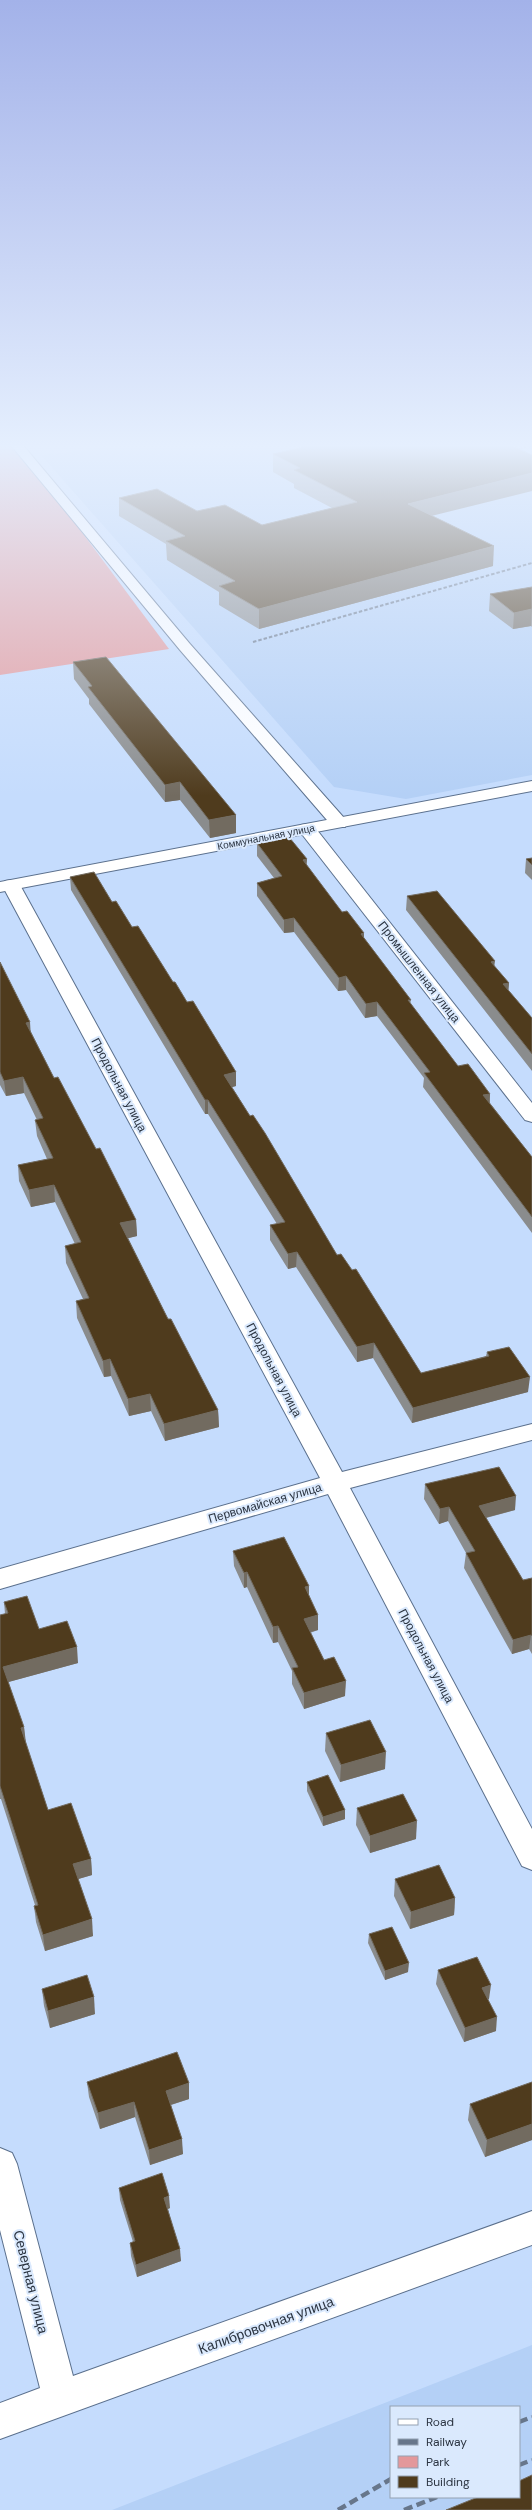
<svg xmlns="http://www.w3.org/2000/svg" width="532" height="2510" viewBox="0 0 532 2510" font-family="'DM Sans',sans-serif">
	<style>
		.built { fill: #b4d0f6; fill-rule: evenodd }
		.green { fill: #e3989b }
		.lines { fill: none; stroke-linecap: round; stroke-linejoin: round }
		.minor-casing { stroke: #5b708d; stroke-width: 2 }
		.tertiary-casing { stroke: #5b708d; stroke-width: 2 }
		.minor { fill: #fff; fill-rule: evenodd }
		.tertiary { fill: #fff; fill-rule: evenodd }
		.rail-far1 { stroke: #67768b; stroke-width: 2; stroke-dasharray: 3.5 2; stroke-linecap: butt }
		.rail { stroke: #67768b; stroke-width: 4.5; stroke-dasharray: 9 4.5; stroke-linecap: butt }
		.wall { fill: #8a8c8d }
		.shaded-wall { fill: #726b60 }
		.building { fill: #4f3b1d; stroke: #726b60 }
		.labels { text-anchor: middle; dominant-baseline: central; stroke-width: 4; stroke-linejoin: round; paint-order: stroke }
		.far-street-label { font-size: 10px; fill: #2b3441; stroke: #dae9fd }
		.street-label { font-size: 12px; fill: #2b3441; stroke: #dae9fd }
		.near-street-label { font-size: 14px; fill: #2b3441; stroke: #dae9fd }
	</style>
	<rect width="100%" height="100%" fill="#c5dcfd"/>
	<g class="built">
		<path d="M137,444h395v331l-126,24 -72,-12 -293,-332z"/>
		<path d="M532,2345v165h-420zM391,2407h128v90h-128z"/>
	</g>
	<path class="green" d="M0,444h16l153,205 -169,26z"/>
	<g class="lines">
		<defs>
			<g id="minor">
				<path d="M10,444h12l168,200 155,175 2,4 -2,4h-12l-153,-177z"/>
				<path d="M307,824l6,1 219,278v19l-7,-2 -224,-287 -2,-4 2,-4z"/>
				<path d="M11,880l6,1 3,4 322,587 190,-48v16l-182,48 182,341v41l-10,-4 -194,-372 -328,95v-20l320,-91 -318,-593 3,-4z"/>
				<path d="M0,2148l12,5 5,11 56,212 459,-165v34l-532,194v-36l40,-15 -40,-158z"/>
			</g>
			<path id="tertiary" d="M532,781v10l-532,101v-10z"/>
		</defs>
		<use href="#minor" class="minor-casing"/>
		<use href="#tertiary" class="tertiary-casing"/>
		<use href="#minor" class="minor"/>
		<use href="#tertiary" class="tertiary"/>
		<g class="rail-far1">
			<path d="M508,452l24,-6"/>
			<path d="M253,642l279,-79"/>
		</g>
		<g class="rail">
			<path d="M519,2422l13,-5"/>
			<path d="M519,2465l13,-5"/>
			<path d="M338,2510l53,-31"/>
			<path d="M404,2510l33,-13"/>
		</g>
	</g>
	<g class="wall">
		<path d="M273,454l160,62 60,50 -234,63 -40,-24v-13l-52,-32 -1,-16 -47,-28v-18l78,13 65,14 70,-17 -38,-20v-4l-21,-12z"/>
		<path d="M532,587v40l-1,-1 -18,3 -24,-18 1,-17z"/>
		<path d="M73,662l163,171 -26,5 -30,-38 -15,2 -76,-98v-5l-15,-20z"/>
		<path d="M257,843l50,16 -1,6 36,47 22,26 47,62 -1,4 48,62 32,28v9l42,54v76l-109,-146 1,-9 -47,-62 -12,2 -19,-28 -8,1 -44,-59 -10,1 -27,-37v-13l17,-5 -17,-22z"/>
		<path d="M532,858v22l-7,-7 1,-14z"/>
		<path d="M70,877l42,25 20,25 55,75 49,70v14l-4,1 105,168 84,118 65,-17 1,-4 41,40 -116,31 -39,-65 -16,4 -61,-95 -8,2 -18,-29v-15l7,-1 -69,-110h-3l-134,-224z"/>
		<path d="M407,896l87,70 15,17 -1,7 24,28v53l-126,-161z"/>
		<path d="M0,962l31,70 23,46 42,71 40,71 1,16 -9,2 40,81 50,91 1,17 -54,14 -14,-30 -22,5 -18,-40 -7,1 -27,-59 -1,-17 7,-2 -17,-36 -1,-17 10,-2 -20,-42 -24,5 -12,-26 -1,-16 29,-6 -10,-23 -2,-16h2l-13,-27 -18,3 -6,-11z"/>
		<path d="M425,1484l90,26 -29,8 37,62 9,-2v76l-3,-5 -17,5 -48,-86 2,-15 -18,-32 -9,3 -15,-25z"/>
		<path d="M233,1551l76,35v9l9,35 -8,3 14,27 21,36 -41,13 -12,-25v-13l-14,-29 -5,1 -26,-56 -3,1 -10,-22z"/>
		<path d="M4,1602l35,27 39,34 -70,19 16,45 1,13 23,70 43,49 1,16 -14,4 15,57 -48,15 -9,-29 -2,-16 1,-1 -34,-106h-1v-184l5,-1z"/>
		<path d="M326,1733l59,36 -45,13 -15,-31z"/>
		<path d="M307,1782l38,28v9l-22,7 -16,-35z"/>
		<path d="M357,1808l59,31 -46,14 -14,-28z"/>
		<path d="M395,1879l60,19 -1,17 -44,14 -16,-33z"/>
		<path d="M369,1934l39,38 -23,8 -17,-37z"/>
		<path d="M438,1970l51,29h-1l8,32 -32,11 -28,-58z"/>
		<path d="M42,1989l53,25 -45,14 -6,-22z"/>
		<path d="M87,2082l102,1v16l-18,6 12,49 -33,11 -15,-48 -35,12 -11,-32z"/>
		<path d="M532,2082v58l-47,17 -17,-37 2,-16z"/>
		<path d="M119,2188l51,20 -2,1 13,52 -44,16 -6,-21 -1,-13 3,-1 -13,-42z"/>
	</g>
	<g class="shaded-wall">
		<path d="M532,473v18l-125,31 1,-18z"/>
		<path d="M494,546l-1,20 -234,63v-20z"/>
		<path d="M532,609l-1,17 -18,3 1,-16z"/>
		<path d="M180,782v18l-15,2v-17z"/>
		<path d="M236,815v18l-26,5 -1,-18z"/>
		<path d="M307,859l-1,13 -3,-12z"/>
		<path d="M294,918v14l-10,1v-13z"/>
		<path d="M364,933v14l-3,-13z"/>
		<path d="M495,961l-2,14 -2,-13z"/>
		<path d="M346,976v14l-8,1 1,-13z"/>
		<path d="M509,983l-1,14 -5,-13z"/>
		<path d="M377,1002v14l-12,2 1,-14z"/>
		<path d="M30,1022l1,16 -5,-15z"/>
		<path d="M236,1072v14l-11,3 -1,-14z"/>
		<path d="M23,1077l1,16 -18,3 -2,-15z"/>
		<path d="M490,1094l-1,14 -6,-13z"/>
		<rect x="205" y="1100" width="3" height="14"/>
		<path d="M54,1185l1,17 -24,5 -2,-17z"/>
		<path d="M136,1220l1,16 -16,4 -1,-17z"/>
		<path d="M297,1252l-1,15 -8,2v-15z"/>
		<path d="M374,1343l-1,15 -16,4v-15z"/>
		<path d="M110,1359l1,17 -7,1 -1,-16z"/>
		<path d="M530,1377l-2,15 -116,31 1,-15z"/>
		<path d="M150,1394l1,17 -22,5 -1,-17z"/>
		<path d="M218,1410l1,17 -54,14 -1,-17z"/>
		<path d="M516,1496l-1,14 -38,10 2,-14z"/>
		<path d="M449,1507l-1,14 -9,3 1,-15z"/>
		<path d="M247,1572v15l-3,1v-15z"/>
		<path d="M309,1586v15l-4,-14z"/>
		<path d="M318,1615v15l-15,4 1,-15z"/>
		<path d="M278,1626v16l-5,1v-16z"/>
		<path d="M531,1635l-2,14 -17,5 1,-14z"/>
		<path d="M77,1647l1,16 -73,20 -2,-16z"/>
		<path d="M346,1681l-1,15 -41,13v-16z"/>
		<path d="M24,1727l2,16 -5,-15z"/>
		<path d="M386,1752l-1,17 -45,13 1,-17z"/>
		<path d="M345,1810v9l-22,7v-9z"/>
		<path d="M417,1821l-1,18 -46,14v-17z"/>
		<path d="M91,1859l1,16 -17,5 -2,-16z"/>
		<path d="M455,1898l-1,17 -44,14 1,-17z"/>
		<path d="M92,1919l1,17 -48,15 -2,-16z"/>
		<path d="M409,1963l-1,9 -23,8v-9z"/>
		<path d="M491,1985l-2,14 -8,3 1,-14z"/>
		<path d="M94,1997l1,17 -45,14 -2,-17z"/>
		<path d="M497,2017l-1,14 -32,11 1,-14z"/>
		<path d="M189,2083v16l-22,7 -1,-15z"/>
		<path d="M134,2102l1,15 -35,12 -2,-16z"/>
		<path d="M532,2124v16l-47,17 2,-17z"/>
		<path d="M182,2139l1,15 -33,11 -1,-15z"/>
		<path d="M169,2196l1,12 -5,2 -1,-12z"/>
		<path d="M180,2249l1,12 -44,16 -1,-12z"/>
	</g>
	<g class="building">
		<path d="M317,444h191l24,11v18l-124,31 86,42 -235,63 -40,-23 16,-5 -69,-40 19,-5 -66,-38 38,-9 40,22 28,-6 37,20 95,-23 -63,-32 6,-2 -27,-14z"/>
		<path d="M532,587v22l-18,4 -24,-19z"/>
		<path d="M106,657l130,158 -27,5 -29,-38 -15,3 -77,-98 4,-1 -19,-24z"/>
		<path d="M289,837l18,22 -4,1 39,52 5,-1 17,22 -3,1 50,66h-3l50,66 10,-2 22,30 -7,1 49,62v60l-108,-144 6,-1 -53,-70 -11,2 -20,-28 -7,2 -45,-60 -10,2 -27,-37 25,-7 -25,-33z"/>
		<path d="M532,858v7l-6,-6z"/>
		<path d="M94,872l18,30 4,-1 16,26 6,-1 35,56h2l12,20 6,-1 43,71 -12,3 26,41 3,-1 12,18 72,122 4,-1 11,16 4,-1 65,104 68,-17 -2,-4 22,-5 21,30 -117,31 -39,-65 -17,4 -60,-95 -9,2 -18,-29 15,-3 -77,-122h-3l-135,-223z"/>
		<path d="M437,891l58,70 -4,1 18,21 -6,1 29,34v36l-125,-158z"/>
		<path d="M0,962l30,60 -4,1 28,55 4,-1 38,72 4,-1 36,72 -16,3 48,96h3l47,91 -54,14 -14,-30 -22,5 -18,-40 -7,2 -27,-60 13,-3 -24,-52 16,-4 -27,-57 -25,5 -11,-25 35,-7 -18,-38 8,-2 -20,-41 -19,4 -4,-9z"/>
		<path d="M499,1467l17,29 -37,10 44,74 9,-2v58l-1,-1 -18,5 -47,-87 9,-2 -26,-44 -9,2 -15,-25z"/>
		<path d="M284,1537l25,49 -4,1 13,28 -14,4 20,41 10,-3 12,24 -42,12 -12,-25 6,-1 -20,-41 -5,1 -26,-55 -3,1 -11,-22z"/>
		<path d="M27,1596l12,33 28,-8 10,26 -74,20 21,60 -3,1 27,82 23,-7 20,56 -18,5 19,55 -49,16 -9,-29 4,-1 -38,-119v-171l8,-2 -4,-11z"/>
		<path d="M370,1720l16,32 -45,13 -15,-32z"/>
		<path d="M328,1775l17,35 -22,7 -16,-35z"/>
		<path d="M403,1794l14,27 -47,15 -13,-28z"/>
		<path d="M439,1865l16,33 -44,14 -16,-33z"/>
		<path d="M392,1927l17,36 -24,8 -16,-37z"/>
		<path d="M477,1957l14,28 -9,3 15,29 -32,11 -27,-58z"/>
		<path d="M87,1975l7,22 -46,14 -6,-22z"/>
		<path d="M177,2052l12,31 -23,8 16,48 -33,11 -15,-48 -36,11 -11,-31z"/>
		<path d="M532,2082v42l-45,16 -17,-36z"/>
		<path d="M162,2173l7,23 -5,2 16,51 -44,16 -6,-22 5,-2 -16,-53z"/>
		<path d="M532,2475v35h-86l32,-13h41v-16z"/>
	</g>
	<linearGradient id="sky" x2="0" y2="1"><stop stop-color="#a3b2e9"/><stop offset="0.56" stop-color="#e5effe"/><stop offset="1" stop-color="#e5effe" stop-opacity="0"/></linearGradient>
	<rect width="532" height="796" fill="url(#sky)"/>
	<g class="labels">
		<g class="far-street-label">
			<text transform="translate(266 837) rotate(-11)">Коммунальная улица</text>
		</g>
		<g class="street-label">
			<text transform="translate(419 972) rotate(52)">Промышленная улица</text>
			<text transform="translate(119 1085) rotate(62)">Продольная улица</text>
			<text transform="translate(274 1370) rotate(62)">Продольная улица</text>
			<text transform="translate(265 1503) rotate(-16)">Первомайская улица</text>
			<text transform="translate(426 1656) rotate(62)">Продольная улица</text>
		</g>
		<g class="near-street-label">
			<text transform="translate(31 2282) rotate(76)">Северная улица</text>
			<text transform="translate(266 2325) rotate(-20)">Калибровочная улица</text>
		</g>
	</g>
	<rect x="390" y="2406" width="130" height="92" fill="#dae9fd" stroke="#94a1b2"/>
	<rect x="398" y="2419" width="20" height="6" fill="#ffffff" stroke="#94a1b2"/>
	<text x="426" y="2426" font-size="12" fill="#2b3441">Road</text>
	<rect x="398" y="2439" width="20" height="6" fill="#67768b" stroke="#94a1b2"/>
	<text x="426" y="2446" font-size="12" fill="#2b3441">Railway</text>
	<rect x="398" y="2456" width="20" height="12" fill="#e3989b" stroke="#94a1b2"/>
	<text x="426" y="2466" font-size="12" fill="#2b3441">Park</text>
	<rect x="398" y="2476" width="20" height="12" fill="#4f3b1d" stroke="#94a1b2"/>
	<text x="426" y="2486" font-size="12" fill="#2b3441">Building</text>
</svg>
